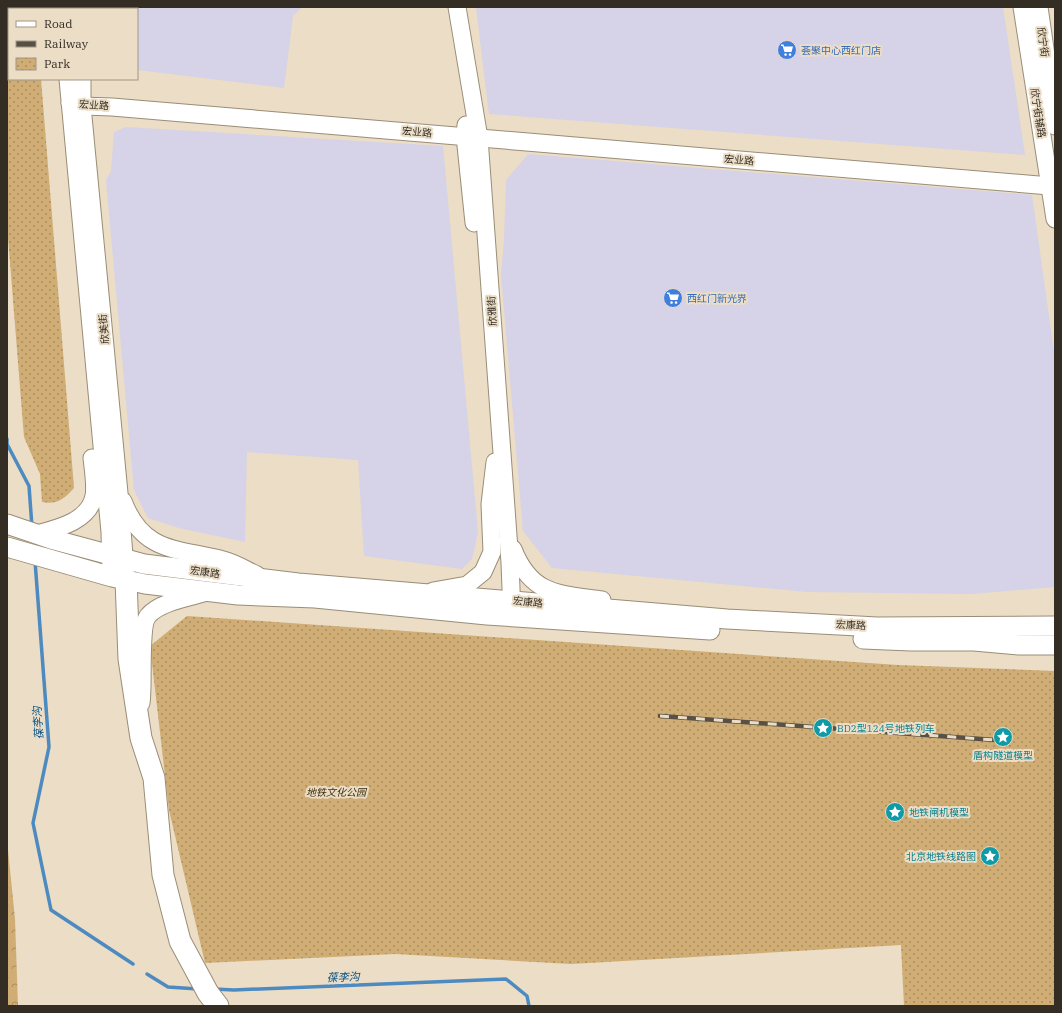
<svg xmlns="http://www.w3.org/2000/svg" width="1062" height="1013" viewBox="0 0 1062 1013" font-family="'IBM Plex Serif','Noto Sans SC',serif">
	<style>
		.commercial { fill: #d6d2e7 }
		.forest { fill: url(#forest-crowns) }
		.park { fill: url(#park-dots) }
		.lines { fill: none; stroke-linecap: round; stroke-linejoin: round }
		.stream { stroke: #4d8ac0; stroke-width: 3.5 }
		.secondary-casing { stroke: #9a8d77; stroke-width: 19 }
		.primary-casing { stroke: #9a8d77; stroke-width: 21 }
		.highway-casing { stroke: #9a8d77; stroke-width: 23 }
		.secondary { stroke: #fff; stroke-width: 17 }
		.primary { stroke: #fff; stroke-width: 19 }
		.highway { stroke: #fff; stroke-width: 21 }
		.rail-casing { stroke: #585045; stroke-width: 4.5 }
		.rail { stroke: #ebddc6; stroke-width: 3; stroke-dasharray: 9; stroke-linecap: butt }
		.labels { text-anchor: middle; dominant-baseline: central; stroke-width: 4; stroke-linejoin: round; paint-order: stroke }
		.street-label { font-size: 10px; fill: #332d24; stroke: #ebddc6 }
		.shop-label { font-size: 10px; fill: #366cbe; stroke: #ebddc6; text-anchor: start }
		.culture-label { font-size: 10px; fill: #0d838f; stroke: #ebddc6; text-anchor: start }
		.park-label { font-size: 10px; font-style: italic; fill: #3d2c0a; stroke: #ebddc6 }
		.water-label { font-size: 11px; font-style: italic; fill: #055083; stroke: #ebddc6 }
	</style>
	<defs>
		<pattern id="forest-crowns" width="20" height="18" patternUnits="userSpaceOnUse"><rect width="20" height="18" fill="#cfad74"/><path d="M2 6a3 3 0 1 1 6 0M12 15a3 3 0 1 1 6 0" fill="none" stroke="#a98d5f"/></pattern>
		<pattern id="park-dots" width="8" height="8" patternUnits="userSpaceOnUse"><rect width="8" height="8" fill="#cfad74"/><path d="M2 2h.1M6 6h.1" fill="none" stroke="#a98d5f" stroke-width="1.8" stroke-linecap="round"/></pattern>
	</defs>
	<rect width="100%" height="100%" fill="#ebddc6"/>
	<g class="commercial">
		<path d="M91,7h211l-9,9 -9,72 -147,-18v-61h-46z"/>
		<path d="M476,7h527l22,148 -536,-41z"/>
		<path d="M126,127l317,19 35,386 -6,27 -10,10 -98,-13 -6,-96 -111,-8 -2,90 -66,-14 -31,-10 -14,-28 -28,-310 5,-9 3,-39z"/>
		<path d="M528,154l504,41 23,164v228l-84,7 -163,-2 -256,-24 -29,-37 -22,-256 3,-34 2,-61z"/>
	</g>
	<path class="forest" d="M7,840l8,79 3,87h-11z"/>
	<g class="park">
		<path d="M7,7h28v2h-26v70h32l33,409c-10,11 -17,17 -32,14l-2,-28 -16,-37 -17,-212z"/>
		<path d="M187,616l711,49 157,6v335h-151l-3,-61 -330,19 -176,-10 -190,9 -36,-153 -19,-164z"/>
	</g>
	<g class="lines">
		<g class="stream">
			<path d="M7,439v5l22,42 3,41"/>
			<path d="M35,561l14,186 -16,76 18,87 82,54"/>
			<path d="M147,974l21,13 30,2"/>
			<path d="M214,989l20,1 272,-11 21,17 2,10"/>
		</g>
		<defs>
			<g id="secondary">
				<path d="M62,7v2"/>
				<path d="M76,7v2"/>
				<path d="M457,7l22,131 31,425 2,51"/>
				<path d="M1022,7l33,212"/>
				<path d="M68,79l42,453 1,37"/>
				<path d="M82,79v27l37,387 7,87"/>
				<path d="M70,103l12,3 30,1 938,79"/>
				<path d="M466,125l-1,11 9,87"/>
				<path d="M123,501c20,53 55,47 100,59 12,3 23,10 34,15"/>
				<path d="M37,534c22,-6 52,-13 57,-38 2,-10 -1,-28 -2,-38"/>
				<path d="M513,549c18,46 45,45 89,51"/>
				<path d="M433,591l34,-6 16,-13 9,-20 -2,-48 5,-42"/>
				<path d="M141,703c3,-18 -2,-77 7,-87 11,-14 43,-19 59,-24"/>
			</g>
			<g id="primary">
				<path d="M1038,7l17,118"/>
				<path d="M7,524l44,15 93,25 154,19 429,36 150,8 178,-1"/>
				<path d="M7,547l105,30 33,7 93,11 77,3 172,17 223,15"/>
				<path d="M863,639l48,2h63l45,4h36"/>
			</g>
			<path id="highway" d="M126,580l3,79 12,79 13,40 9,97 17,66 28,52 10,13"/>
		</defs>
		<use href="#secondary" class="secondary-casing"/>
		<use href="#primary" class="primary-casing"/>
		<use href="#highway" class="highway-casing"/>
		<use href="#secondary" class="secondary"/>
		<use href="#primary" class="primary"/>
		<use href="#highway" class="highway"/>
		<defs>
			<path id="rail" d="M660,716l335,24"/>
		</defs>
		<use href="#rail" class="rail-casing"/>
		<use href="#rail" class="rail"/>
	</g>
	<defs>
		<symbol id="supermarket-disc" viewBox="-11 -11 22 22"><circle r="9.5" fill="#3f7fe0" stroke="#ebddc6"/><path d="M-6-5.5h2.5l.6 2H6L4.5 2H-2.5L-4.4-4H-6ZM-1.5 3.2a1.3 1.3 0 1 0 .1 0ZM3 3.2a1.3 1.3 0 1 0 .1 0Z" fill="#fff"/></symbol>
		<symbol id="sight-disc" viewBox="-11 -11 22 22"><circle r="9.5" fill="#0f9aa8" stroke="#ebddc6"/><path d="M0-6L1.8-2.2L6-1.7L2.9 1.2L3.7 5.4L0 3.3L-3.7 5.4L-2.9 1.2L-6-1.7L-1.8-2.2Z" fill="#fff"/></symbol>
	</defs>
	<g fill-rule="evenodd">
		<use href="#supermarket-disc" x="776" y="39" width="22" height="22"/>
		<use href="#supermarket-disc" x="662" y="287" width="22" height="22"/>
		<use href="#sight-disc" x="812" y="717" width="22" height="22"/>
		<use href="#sight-disc" x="992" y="726" width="22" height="22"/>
		<use href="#sight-disc" x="884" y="801" width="22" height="22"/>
		<use href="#sight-disc" x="979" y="845" width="22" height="22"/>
	</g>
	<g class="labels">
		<g class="street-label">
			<text transform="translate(1043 42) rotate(82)">欣宁街</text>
			<text transform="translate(94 105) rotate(4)">宏业路</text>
			<text transform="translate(1038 113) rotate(81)">欣宁街辅路</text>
			<text transform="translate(417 132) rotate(5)">宏业路</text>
			<text transform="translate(739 160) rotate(5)">宏业路</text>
			<text transform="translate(492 311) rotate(-94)">欣雅街</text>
			<text transform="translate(104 329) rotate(-95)">欣美街</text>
			<text transform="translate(205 572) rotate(8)">宏康路</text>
			<text transform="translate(528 602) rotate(6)">宏康路</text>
			<text transform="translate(851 625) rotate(3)">宏康路</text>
		</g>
		<g class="shop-label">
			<text x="801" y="50">荟聚中心西红门店</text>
			<text x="687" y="298">西红门新光界</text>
		</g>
		<g class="culture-label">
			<text x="837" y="728">BD2型124号地铁列车</text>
			<text x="1003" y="755" text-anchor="middle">盾构隧道模型</text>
			<text x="909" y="812">地铁闸机模型</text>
			<text x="976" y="856" text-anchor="end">北京地铁线路图</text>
		</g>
		<g class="park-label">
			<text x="336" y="792">地铁文化公园</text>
		</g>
		<g class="water-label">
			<text transform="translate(38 723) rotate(-94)">葆李沟</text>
			<text transform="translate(343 977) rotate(-2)">葆李沟</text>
		</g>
	</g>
	<rect width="1062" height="1013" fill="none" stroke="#332d24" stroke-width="16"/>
	<rect x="8" y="8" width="130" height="72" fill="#ebddc6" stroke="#a19785"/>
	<rect x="16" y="21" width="20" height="6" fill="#ffffff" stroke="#a19785"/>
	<text x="44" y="28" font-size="12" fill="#332d24">Road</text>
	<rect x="16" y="41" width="20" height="6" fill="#585045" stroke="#a19785"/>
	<text x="44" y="48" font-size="12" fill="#332d24">Railway</text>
	<rect x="16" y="58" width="20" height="12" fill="url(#park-dots)" stroke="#a19785"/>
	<text x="44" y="68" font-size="12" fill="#332d24">Park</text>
</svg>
